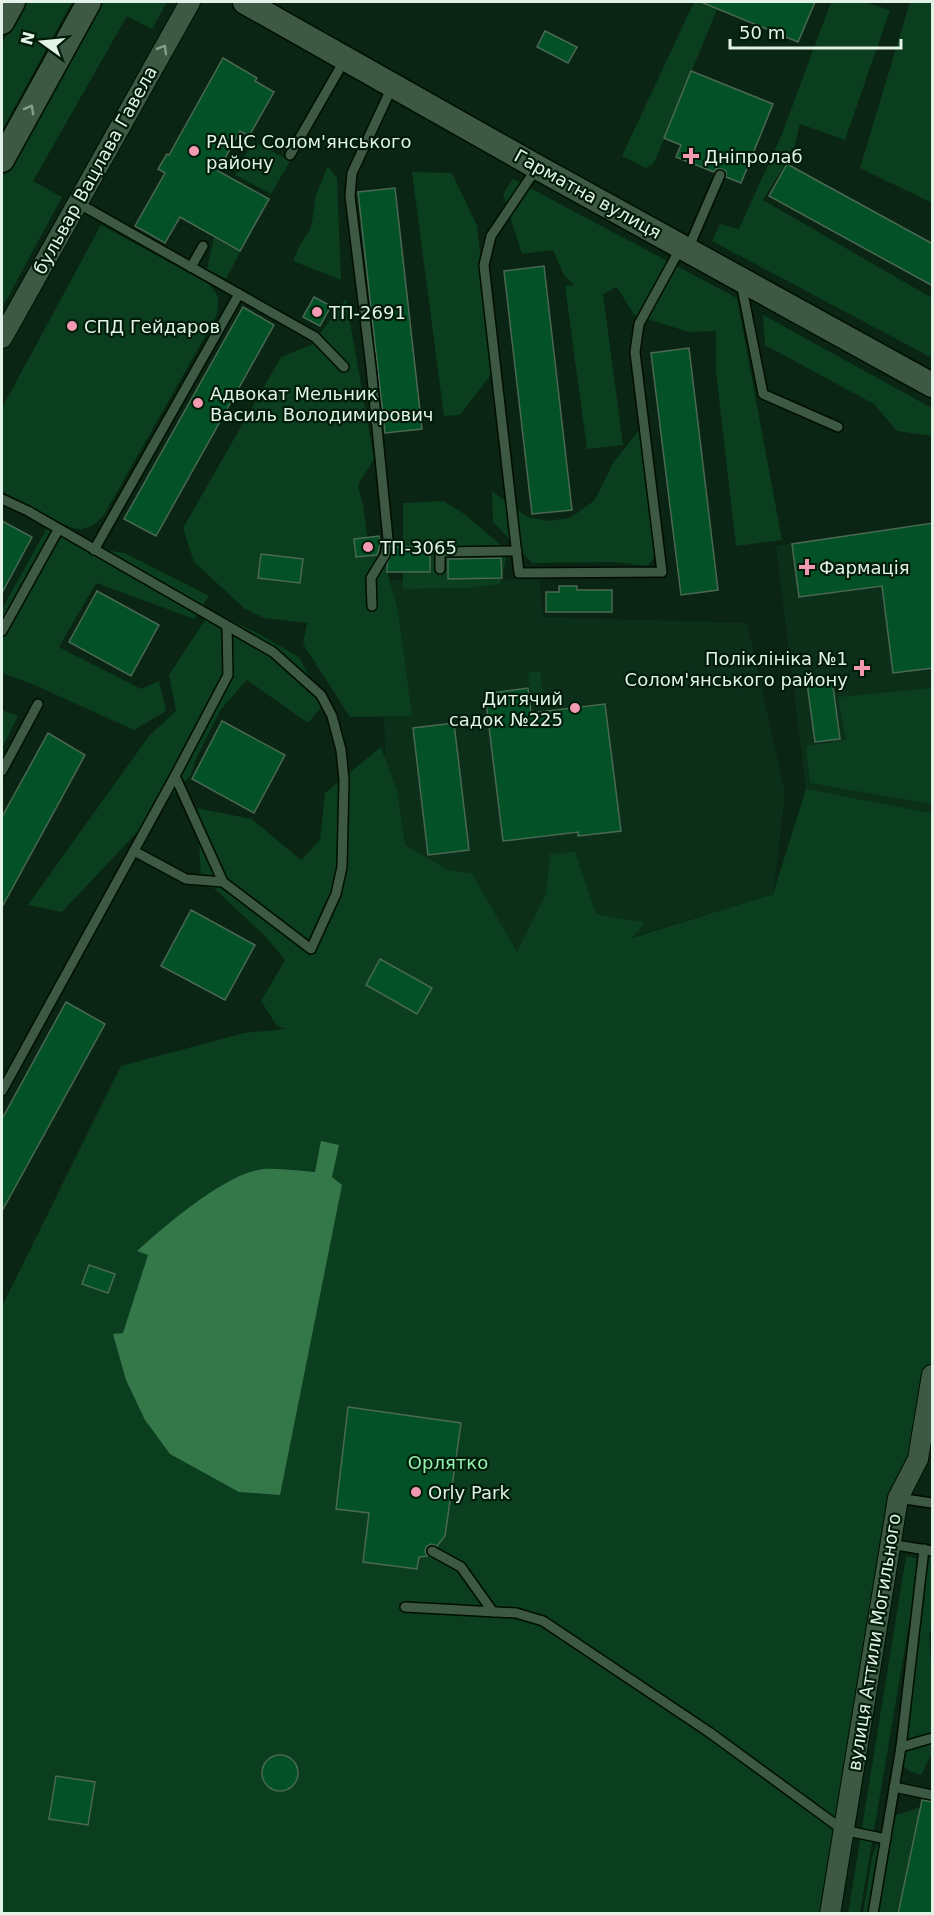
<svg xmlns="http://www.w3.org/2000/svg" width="934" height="1915" viewBox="0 0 934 1915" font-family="'DejaVu Sans',sans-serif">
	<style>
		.built { fill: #0c2f19 }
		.green { fill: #0a3e1e }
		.water { fill: #34784a }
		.building { fill: #035227; stroke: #4b6852; stroke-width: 1.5 }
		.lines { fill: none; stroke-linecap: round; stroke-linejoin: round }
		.service-casing { stroke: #000e02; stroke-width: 12 }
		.minor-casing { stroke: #000e02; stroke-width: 22 }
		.tertiary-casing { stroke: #000e02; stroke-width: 27 }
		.service { stroke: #3d5944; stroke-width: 9 }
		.minor { stroke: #3d5944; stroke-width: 20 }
		.tertiary { stroke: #3d5944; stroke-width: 24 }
		.oneway { stroke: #879e8d }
		.poi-dot { fill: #f19ab2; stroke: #021c0a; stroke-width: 2 }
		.labels { text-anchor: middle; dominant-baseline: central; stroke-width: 4.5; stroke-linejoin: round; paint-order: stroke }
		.poi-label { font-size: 18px; fill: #e2f2e6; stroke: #021c0a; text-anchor: start }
		.street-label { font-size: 18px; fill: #e2f2e6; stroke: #021c0a }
		.park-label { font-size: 18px; fill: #95f2af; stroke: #021c0a }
	</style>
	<rect width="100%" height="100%" fill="#0a2513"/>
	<g class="built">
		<path d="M932,523v290l-126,-24 -30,-243z"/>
		<path d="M539,579l4,38 204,6 38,170 -12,101 -328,100 -54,-44 -11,-370z"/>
	</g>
	<g class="green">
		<path d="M24,2h48l-70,128v-86z"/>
		<path d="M99,2h68l-15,27 -25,-13 -94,165 29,16 -60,111v-130z"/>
		<path d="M694,2h26l-66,161 -8,5 -24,-12z"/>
		<path d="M831,2h34l25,8 -45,130 -45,-16 -7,28 -30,48 169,98v60l-220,-117 8,-17 19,5 43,-95z"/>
		<path d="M910,2h22v201l-72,-35z"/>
		<path d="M253,141l37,20 -19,33 -36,-19z"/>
		<path d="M328,166l9,12 4,102 -48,-19 7,-16 11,-17 5,-34z"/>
		<path d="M412,172l40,1 25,53 16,146 -33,43 -16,1z"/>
		<path d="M513,179l224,119 45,242 -46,6 -20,-174v-41l-27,1 -55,-17 -17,-28 -14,7 20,151 -36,4 -22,-163 9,-1 -10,-10 -11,-25 -31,4 -19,-60z"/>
		<path d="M101,225l106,58c13,11 13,18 9,34l-112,198c-7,8 -14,13 -24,14 -15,0 -63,-30 -78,-38v-83z"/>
		<path d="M214,237l26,15 -14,27 -19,-10z"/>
		<path d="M346,299l28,160 -16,26 5,20 5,36 13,9 17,61 14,105 -62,1 -47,-73 4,-21 -43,-5 -19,-9 -51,-47 -11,-34 98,-171 30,-12z"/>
		<path d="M763,315l169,93v28l-35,-5 -23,-27 -109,-59z"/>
		<path d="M639,430l6,36 9,83v8l-6,9 -34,-4 -82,1 -39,-41 -1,-31 35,26 22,4 21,-3 25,-18 18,-37z"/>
		<path d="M443,501l20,12 45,38 -8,33 -32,4 -65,1v-86z"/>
		<path d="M47,528l51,21 27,4 84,43 -15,23 -98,-36 -37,64 82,42 18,-8 7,30 -32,19 -102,-46 -30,-11v-64z"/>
		<path d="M211,611l48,23 40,23 25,47 -16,19 -61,-43 -26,29 -26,52 -4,14 -129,137 -34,-7 121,-169 27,-25 -7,-36z"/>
		<path d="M540,671l4,31 -12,2 -4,-31z"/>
		<path d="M932,688v116l-122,-21 -4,-37 40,-6 -8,-43z"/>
		<path d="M2,710l16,6 -16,32z"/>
		<path d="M381,747l16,44 8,54 43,25 24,4 45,78 29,-58 4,-40 25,-2 21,62 49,9 -13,15 141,-44 33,-105 126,24v550l-16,95 -89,455h-825v-607l119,-240 123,-33 42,-4 -9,-3 -16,-25 24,-41 -20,-24 -64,-60 -4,-68 55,11 49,41 19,-20 5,-47z"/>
		<path d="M932,1552v78l-3,2 3,46v75l-11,22 -12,-4 -15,-13 34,-201z"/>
		<path d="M906,1556l14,3 -60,354 -12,1z"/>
		<path d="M918,1808l14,4v101l-69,1 9,-57 16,-39z"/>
	</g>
	<path class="water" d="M321,1141l18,4 -7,32 10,8 -62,310 -41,-3 -69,-38 -25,-34 -19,-40 -13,-46 10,-1 25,-78 -11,-4c28,-25 90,-79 127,-82 17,-1 34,2 51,3z"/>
	<g class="building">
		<path d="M701,2h114l-17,40z"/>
		<path d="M545,31l32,16 -9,16 -31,-16z"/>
		<path d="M223,58l34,20 -2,3 19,11 -25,44 -9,-5 -22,40 51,28 -29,52 -60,-34 -15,26 -30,-17 30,-53 -7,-4 9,-15 2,1z"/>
		<path d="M691,71l82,33 -32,79 -15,-6v-6l-4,-2h-6l-2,3 -38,-15 5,-12 -17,-7z"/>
		<path d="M787,164l146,80v42l-164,-90z"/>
		<path d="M395,188l27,241 -37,4 -27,-241z"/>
		<path d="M544,266l28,244 -40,4 -28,-243z"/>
		<path d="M314,297l17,9 -11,20 -17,-9z"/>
		<path d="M243,307l31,18 -118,211 -32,-17z"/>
		<path d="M689,348l29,242 -37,5 -30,-242z"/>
		<path d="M2,521l30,16 -30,56z"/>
		<path d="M933,523v145l-40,5 -11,-87 -83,11 -7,-53z"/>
		<path d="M379,536l1,9 -3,10 -21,2 -2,-18z"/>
		<path d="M393,547h37v25h-43v-8z"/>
		<path d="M261,554l42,5 -3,24 -42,-5z"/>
		<path d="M501,558l1,20 -54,1v-20z"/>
		<path d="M559,586h18v4h35v22h-66v-20h13z"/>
		<path d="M97,591l62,34 -28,51 -62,-34z"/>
		<path d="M832,679l8,60 -25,3 -8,-59z"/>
		<path d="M528,688l3,25 74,-9 16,127 -43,5v-4l-75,9 -18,-147z"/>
		<path d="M222,721l63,34 -31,58 -62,-34z"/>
		<path d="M454,723l15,127 -41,5 -15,-127z"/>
		<path d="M48,733l37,22 -83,152v-90z"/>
		<path d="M191,910l64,35 -30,55 -64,-34z"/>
		<path d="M380,959l52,29 -15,26 -51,-29z"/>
		<path d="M66,1002l39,22 -103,187v-92z"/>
		<path d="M89,1265l26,9 -7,19 -26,-9z"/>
		<path d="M348,1407l113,16 -16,113 -8,10 -6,-2 -5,3 -1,5 3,4 -9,1 -2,12 -54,-7 6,-49 -33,-4z"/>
		<circle cx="280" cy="1773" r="18"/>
		<path d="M56,1776l39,6 -7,43 -39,-6z"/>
		<path d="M922,1800l11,2v112h-35z"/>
	</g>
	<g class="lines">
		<defs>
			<g id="service">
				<path d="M290,155l54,-94"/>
				<path d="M536,169l-45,67 -7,29 35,308 143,-1 -27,-220 4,-28 42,-77"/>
				<path d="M76,202l239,135 29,30"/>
				<path d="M688,249l32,-74"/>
				<path d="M191,267l12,-21"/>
				<path d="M741,283l22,111 75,33"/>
				<path d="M2,499l26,12 245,141 48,43 11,21 9,34 3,30 -2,87 -6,27 -25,55 -88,-67 -48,-106 53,-101 -1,-49"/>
				<path d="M94,550l145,-256"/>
				<path d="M440,569v-17l77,-1"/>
				<path d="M372,606l-1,-28 14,-23 3,-16 -17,-172 -21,-171 2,-23 40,-86"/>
				<path d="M2,631l56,-101"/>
				<path d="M2,771l36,-67"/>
				<path d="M134,851l52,28 37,3"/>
				<path d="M2,1091l173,-315"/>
				<path d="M898,1498l34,5"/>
				<path d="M890,1544l42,7"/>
				<path d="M432,1551l29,16 32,45"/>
				<path d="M405,1607l111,6 27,8 166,111 134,98 43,9"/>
				<path d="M901,1747l31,-9"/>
				<path d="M894,1787l38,8"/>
				<path d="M873,1914l28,-167 23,-198"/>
			</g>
			<g id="minor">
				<path d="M2,338l188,-336"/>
				<path d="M830,1914l68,-416 20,-39 14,-84"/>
			</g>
			<g id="tertiary">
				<path d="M245,2l292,165 395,218"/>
				<path d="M2,22l11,-20"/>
				<path d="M2,160l87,-158"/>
			</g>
		</defs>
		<use href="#service" class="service-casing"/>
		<use href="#minor" class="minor-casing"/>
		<use href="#tertiary" class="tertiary-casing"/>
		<use href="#service" class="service"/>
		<use href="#minor" class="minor"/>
		<use href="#tertiary" class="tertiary"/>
	</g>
	<defs><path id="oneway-chevron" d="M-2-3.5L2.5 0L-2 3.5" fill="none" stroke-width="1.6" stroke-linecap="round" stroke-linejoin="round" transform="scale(1.5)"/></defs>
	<g class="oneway">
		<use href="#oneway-chevron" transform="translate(163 49) rotate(-60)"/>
		<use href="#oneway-chevron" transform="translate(30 109) rotate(-61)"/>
	</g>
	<g class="poi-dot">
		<circle cx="194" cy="151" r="6"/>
		<path d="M688 147h6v6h6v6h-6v6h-6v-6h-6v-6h6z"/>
		<circle cx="317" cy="312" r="6"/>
		<circle cx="72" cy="326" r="6"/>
		<circle cx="198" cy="403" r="6"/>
		<circle cx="368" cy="547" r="6"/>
		<path d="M804 558h6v6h6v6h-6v6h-6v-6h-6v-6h6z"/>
		<path d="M859 659h6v6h6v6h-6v6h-6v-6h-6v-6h6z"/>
		<circle cx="575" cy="708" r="6"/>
		<circle cx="416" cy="1492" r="6"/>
	</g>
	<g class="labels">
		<g class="poi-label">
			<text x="206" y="141">РАЦС Солом'янського<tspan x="206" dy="21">району</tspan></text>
			<text x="704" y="156">Дніпролаб</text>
			<text x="329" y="312">ТП-2691</text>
			<text x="84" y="326">СПД Гейдаров</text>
			<text x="210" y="393">Адвокат Мельник<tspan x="210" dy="21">Василь Володимирович</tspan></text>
			<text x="380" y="547">ТП-3065</text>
			<text x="819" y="567">Фармація</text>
			<text x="848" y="658" text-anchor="end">Поліклініка №1<tspan x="848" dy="21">Солом'янського району</tspan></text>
			<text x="563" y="698" text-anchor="end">Дитячий<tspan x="563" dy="21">садок №225</tspan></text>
			<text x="428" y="1492">Orly Park</text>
		</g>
		<g class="street-label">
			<text transform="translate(95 170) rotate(-61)">бульвар Вацлава Гавела</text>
			<text transform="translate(588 194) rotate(29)">Гарматна вулиця</text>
			<text transform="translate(874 1642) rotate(-81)">вулиця Аттили Могильного</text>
		</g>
		<g class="park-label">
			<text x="448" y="1462">Орлятко</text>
		</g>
	</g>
	<rect width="934" height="1915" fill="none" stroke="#e2f2e6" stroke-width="6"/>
	<g transform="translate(42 42) rotate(285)" stroke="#021c0a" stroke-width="4.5" paint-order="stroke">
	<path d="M0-4.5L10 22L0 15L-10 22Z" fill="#e2f2e6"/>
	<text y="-9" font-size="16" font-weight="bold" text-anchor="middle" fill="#e2f2e6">N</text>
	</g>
	<path d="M730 39v9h171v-9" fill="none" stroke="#e2f2e6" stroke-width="3"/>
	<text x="739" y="39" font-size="18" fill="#e2f2e6" stroke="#021c0a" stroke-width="4.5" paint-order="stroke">50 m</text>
</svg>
